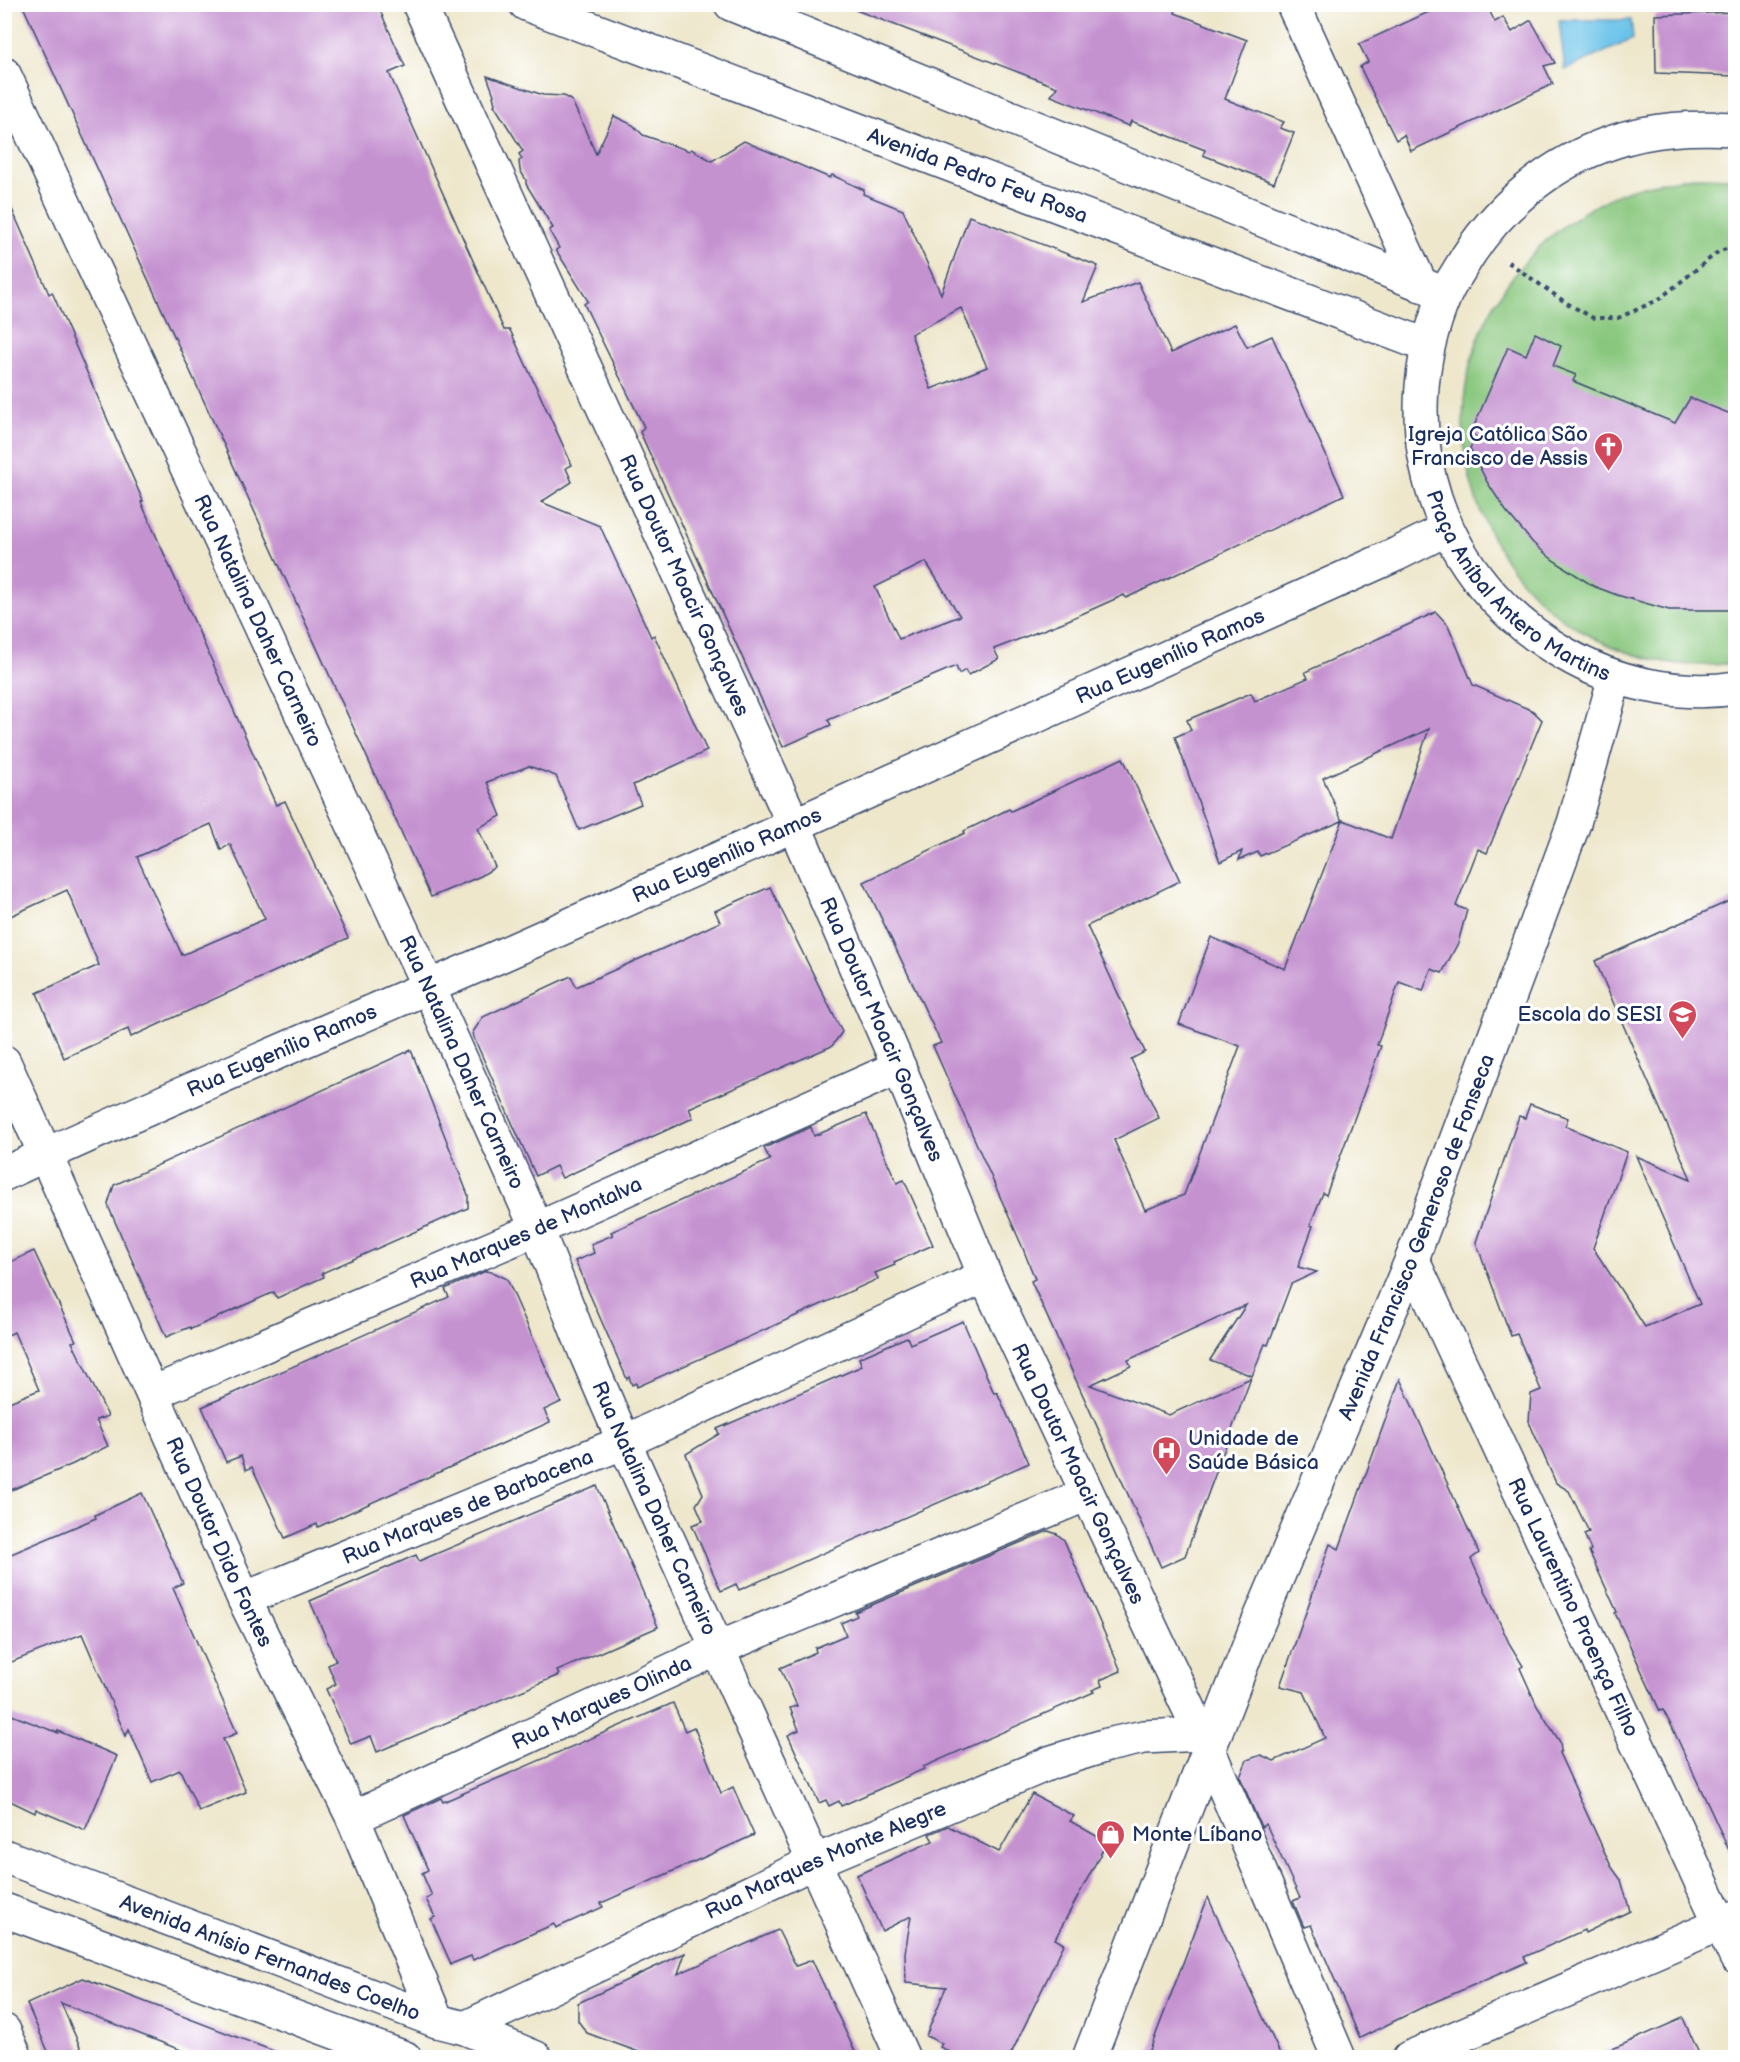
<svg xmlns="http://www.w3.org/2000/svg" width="1740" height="2062" viewBox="0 0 1740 2062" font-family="'Balsamiq Sans',sans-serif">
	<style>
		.green { fill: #89c77e; stroke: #527b6e; stroke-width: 1.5 }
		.water { fill: #6bc3e9; stroke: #4379a4; stroke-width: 1.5 }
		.building { fill: #c592d0; fill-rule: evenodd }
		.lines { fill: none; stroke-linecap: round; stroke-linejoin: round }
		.minor-casing { stroke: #3b4b6e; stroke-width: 36 }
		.tertiary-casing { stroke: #3b4b6e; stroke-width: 36 }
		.path { stroke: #3b4b6e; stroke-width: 4; stroke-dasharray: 4.5 4.5; stroke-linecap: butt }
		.minor { stroke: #fff; stroke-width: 33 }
		.tertiary { stroke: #fff; stroke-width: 33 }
		.labels { text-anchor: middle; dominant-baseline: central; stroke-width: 6; stroke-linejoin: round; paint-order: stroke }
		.street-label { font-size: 21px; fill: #1b2f5e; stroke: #fff }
		.poi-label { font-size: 21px; fill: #1b2f5e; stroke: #fff; text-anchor: end }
	</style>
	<rect width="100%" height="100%" fill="#fff"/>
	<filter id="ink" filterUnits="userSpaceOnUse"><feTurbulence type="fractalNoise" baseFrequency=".0167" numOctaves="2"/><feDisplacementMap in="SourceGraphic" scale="12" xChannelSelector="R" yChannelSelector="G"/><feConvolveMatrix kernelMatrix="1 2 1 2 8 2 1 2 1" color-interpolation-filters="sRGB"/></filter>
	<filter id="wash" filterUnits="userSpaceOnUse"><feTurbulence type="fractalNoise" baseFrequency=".008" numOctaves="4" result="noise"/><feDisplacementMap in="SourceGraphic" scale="24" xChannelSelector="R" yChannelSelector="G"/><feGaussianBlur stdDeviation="1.35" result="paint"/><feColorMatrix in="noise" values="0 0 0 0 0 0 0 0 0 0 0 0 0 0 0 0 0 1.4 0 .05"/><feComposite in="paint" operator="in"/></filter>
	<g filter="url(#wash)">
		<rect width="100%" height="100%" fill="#eee7cc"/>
		<path class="green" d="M1693,177l42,1 1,485c-55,7 -106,-4 -153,-31 -44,-25 -78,-64 -98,-110 -57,-127 2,-265 125,-324 26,-13 55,-17 83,-21z"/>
		<path class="water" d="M1559,20h72l2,19 -68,31z"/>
		<g id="blocks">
			<g class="building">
				<path d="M22,4h355l28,62 -16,7 115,257h6l62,135 -6,3 6,14 -31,20 59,24 51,111 3,-2 53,116 -74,34 8,19 -62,26 -23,-54 -27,-10 -42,16 14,34 -23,12 17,39 -14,9 -50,21z"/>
				<path d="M849,4h328l-2,9 72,27 -22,59 59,23 -4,6 14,5 -20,50 -71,-28 2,-5 -74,-29 -2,5 -78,-30 6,-9 -209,-80z"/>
				<path d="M1446,4h40l9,18 8,-5 9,15 19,-12 24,43 -11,3 9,18 -142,67 -7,-16 -8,5 -36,-73 8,-5 -9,-18z"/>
				<path d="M1736,12v64l-80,-3 -1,-58z"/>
				<path d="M487,76l56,19 21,1 8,5 24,53 18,-38 19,9 10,10 46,16 2,-2 21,12 32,-20 86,37 2,-3 32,15 -1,4 40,16 38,84 28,-78 129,50 -15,36 55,-20 33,71 64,-29 12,23 25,-11 72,159 -218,103 -2,-3 -58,26 -72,28 5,10 -31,16 -3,-5 -6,4 -3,-8 -128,54 3,5 -48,22 -143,-315 4,-5 -60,-123 4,-3 -32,-51 3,-2 -10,-18 4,-2 -27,-44v-4l-6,-10 -1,-9 3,-2 -3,-5 4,-3 -29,-46 1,-1 -2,-8 1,-1zM961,308l26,59 -56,22 -20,-55zM926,562l34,54 -61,23 -24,-52z"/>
				<path d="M4,191l45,103 3,-2 91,209 -2,1 135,303 9,-4 63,137 -217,99 -3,-8 -64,29 -27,-65 62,-28 -32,-75 -63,29zM211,824l10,26 9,-6 35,75 -83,36 -45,-98z"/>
				<path d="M1535,333l26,13 -8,20 23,9 -3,6 102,42 15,-25 46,18v194h-67l-52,-15 -24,-9 -40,-26 -20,-17 -27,-32 -19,-29 -17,-34 6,-11 -5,-4 37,-86 18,8z"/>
				<path d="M1436,612l12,13 25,60 60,26 9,9 -55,133 -9,-4 -22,57 11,4 -9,33 -16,30 -11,-4 -8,22 -24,-9 -22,63 4,1 -55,149 -3,-2 -13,32 3,1 -15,41 19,5 -26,12 -23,61 -3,-1 -13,32 -42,-16 36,-55 -118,55 3,6 -41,19 79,30 82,-37 -66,178 -24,11 -130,-286 4,-2 -13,-33 -89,-200 8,-3 -77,-161 101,-49 -1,-2 45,-22 2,2 112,-53 57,123 -93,45 58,126 -14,7 28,59 -45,22 31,70 39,-15 56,-149 -61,-22 32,-87 74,32 58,-149 48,19 38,-110 -106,49 19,43 -82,35 -2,-4 -19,8 3,-9 -22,11 -45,-125 16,-7 -4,-10 64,-27 4,8 53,-23 -3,-6z"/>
				<path d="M770,887l72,145 -10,14 -143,62 4,10 -131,60 -6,-12 -20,10 -62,-138 -1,-6 10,-15 88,-41 5,11 97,-43 47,-22 -5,-11z"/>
				<path d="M1736,898v967l-64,-138 -9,-17 -3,1 -45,-98 2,-1 -28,-61 2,-1 -7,-16 5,-2 -20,-41 -13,-8 -27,-61 2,-28 10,-4 -24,-56 -6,2 -35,-94 43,-126 6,2 5,-14 38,14 -3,8 62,26 -34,96 52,79 55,-23 -64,-148 55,23 -96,-218z"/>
				<path d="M411,1050l57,145v13l-146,65 2,4 -47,21 -3,-6 -83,37 -1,-2 -24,10 -57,-129 -1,-4 6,-19z"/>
				<path d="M866,1114l31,69 7,-3 29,65 -39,17 1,3 -20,8 3,6 -241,108 -1,-4 -4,2 -3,-8 -2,2 -52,-118 19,-8 -3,-9 22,-9 -2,-3 159,-72 -6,-12 47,-21 3,9z"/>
				<path d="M34,1251l42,90 -4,1 36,74 -12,4 12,26 -35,18 -69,29v-89l35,-14 -25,-58 -10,5v-72z"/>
				<path d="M486,1271l9,2 12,6 54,123 -17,8 6,12 -232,105 -1,-3 -32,14 -33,-71 -6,3 -5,-14 -15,6 -24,-55 247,-110 -4,-8z"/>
				<path d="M963,1321l31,72 3,-1 32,71 -290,127 -3,-6 -15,7 -29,-66 11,-4 -7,-16 7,-11 -17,-40 33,-20 -2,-5 145,-63 -3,-8 48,-21 3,7z"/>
				<path d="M1400,1379l79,174 -8,6 38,84 14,23 -3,2 17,38 23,36 1,9 -2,2 52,113 10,14 9,31 -45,22 -1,-3 -60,27 3,5 -102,44 -65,32 -49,-113 -7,2 -11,-26 7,-3 -34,-74 -5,3 -21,-50 7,-17 14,-5 13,6 51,-23 -21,-46 -24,-6 50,-142 9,5z"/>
				<path d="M597,1486l61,141 -101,44 2,4 -182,77 -6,-16 -20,8 -25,-55 10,-5 -8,-19 8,-4 -26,-60 106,-46 3,6z"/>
				<path d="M142,1493l41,90 -10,5 64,145 -14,6 23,53 -47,19 -19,-41 -28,12 -23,-53 -3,7 -44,-102 -78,31v-108l92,-39 -1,-3z"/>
				<path d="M1048,1531l9,3 7,6 57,131 -21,9 2,6 -10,4 2,2 -171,75 1,2 -47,21 -36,16 -2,-5 -10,5 -3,-6 -7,3 -31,-68 11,-5 -9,-22 7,-2 -17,-38 36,-16 -1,-4 31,-13 -5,-12 16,-7 -2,-4z"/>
				<path d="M673,1703l12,28 9,-4 27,66 12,-6 21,48 -153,68 2,4 -47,21 -2,-4 -81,36 -2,-4 -20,8 -20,-45 4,-2 -9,-18 6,-3 -10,-23 6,-3 -24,-55 37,-17 2,4z"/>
				<path d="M4,1712l54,21v-2l59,25 -32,74 -49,-21 -1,4 -31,-15z"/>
				<path d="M1032,1794l42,22 -4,5 37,21 -52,97 9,5 -55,114h-48l-21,-11 2,-4 -16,-7 20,-49 -40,-4 -1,-30 6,-37 -29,15 -25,-56 76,-34 -4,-7 19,-8 51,26z"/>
				<path d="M1208,1897l21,47 53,114h-135z"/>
				<path d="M778,1930l18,36 16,-6 46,98h-203l-68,-25 -9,-12v-18l107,-50 -7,21z"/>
				<path d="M83,1978l201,77 -1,3h-82l-140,-55 24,55h-34l-24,-54z"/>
				<path d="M1683,2018l18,40h-109z"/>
			</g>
		</g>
	</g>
	<g filter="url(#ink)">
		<use href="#blocks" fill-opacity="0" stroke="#3b4b6e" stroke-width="1.5"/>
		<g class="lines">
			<defs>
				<g id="minor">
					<path id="s1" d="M419,4l375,821 105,242 86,209 224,475 130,307"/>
					<path d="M1293,4l128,281"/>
					<path id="s2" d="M4,74l425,914 108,241 49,125 38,88 279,616"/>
					<path id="s3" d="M4,1062l240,537 109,219 84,203"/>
					<path id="s4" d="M1412,1259l324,698"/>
					<path id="s5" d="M153,1393l384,-164 362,-162"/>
					<path id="s6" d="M244,1599l380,-157 361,-166"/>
					<path id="s7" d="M353,1818l364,-169 370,-155"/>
					<path id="s8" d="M465,2028l349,-166 238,-100 55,-17 37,-8 57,-3"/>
					<path d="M4,2031l12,27"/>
					<path id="s9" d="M1089,2058l167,-430 156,-369 162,-436 41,-146"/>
					<path d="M1409,2058l327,-141"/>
				</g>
				<g id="tertiary">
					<path id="s10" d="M526,4l902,342"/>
					<path d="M731,4l714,290"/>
					<path id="s11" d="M1736,129c-42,-2 -83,-1 -123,13 -64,21 -118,67 -152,125 -5,9 -12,18 -16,28 -58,136 -8,286 120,359 49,29 114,43 171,34"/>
					<path id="s12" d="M4,1174c165,-77 332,-146 498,-219 299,-132 596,-267 895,-401l50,-25"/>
					<path id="s13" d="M4,1856l433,165 28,7 71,30"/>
					<path d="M4,1910l401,148"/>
				</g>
			</defs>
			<use href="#minor" class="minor-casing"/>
			<use href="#tertiary" class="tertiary-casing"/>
			<path class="path" d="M1508,262l57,40 28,16h25l40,-18 60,-48 18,-7"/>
			<use href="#minor" class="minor"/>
			<use href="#tertiary" class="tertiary"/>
		</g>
	</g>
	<defs>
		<symbol id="church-pin" viewBox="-11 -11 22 30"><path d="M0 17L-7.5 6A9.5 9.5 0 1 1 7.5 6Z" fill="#d1495b" stroke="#fff"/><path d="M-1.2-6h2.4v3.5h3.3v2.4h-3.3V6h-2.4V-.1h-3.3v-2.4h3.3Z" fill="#fff"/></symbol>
		<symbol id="school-pin" viewBox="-11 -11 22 30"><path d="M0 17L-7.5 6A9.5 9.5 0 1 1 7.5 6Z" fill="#d1495b" stroke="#fff"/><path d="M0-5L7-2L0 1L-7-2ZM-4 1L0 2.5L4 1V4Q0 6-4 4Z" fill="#fff"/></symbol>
		<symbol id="hospital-pin" viewBox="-11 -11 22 30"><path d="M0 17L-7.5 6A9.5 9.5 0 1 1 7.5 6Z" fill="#d1495b" stroke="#fff"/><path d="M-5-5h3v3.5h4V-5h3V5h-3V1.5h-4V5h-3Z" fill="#fff"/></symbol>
		<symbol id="shop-pin" viewBox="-11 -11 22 30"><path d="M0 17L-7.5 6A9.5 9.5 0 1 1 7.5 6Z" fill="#d1495b" stroke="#fff"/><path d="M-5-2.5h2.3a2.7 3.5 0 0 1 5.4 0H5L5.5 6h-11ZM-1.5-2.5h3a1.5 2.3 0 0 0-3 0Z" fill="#fff"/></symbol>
	</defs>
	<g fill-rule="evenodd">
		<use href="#church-pin" x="1592" y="430" width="33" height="45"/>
		<use href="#school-pin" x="1666" y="998" width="33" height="45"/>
		<use href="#hospital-pin" x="1150" y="1434" width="33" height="45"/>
		<use href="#shop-pin" x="1094" y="1818" width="33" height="45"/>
	</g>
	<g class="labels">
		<g class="street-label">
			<text stroke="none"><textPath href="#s10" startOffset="483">Avenida Pedro Feu Rosa</textPath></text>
			<text stroke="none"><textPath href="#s11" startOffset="690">Praça Aníbal Antero Martins</textPath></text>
			<text stroke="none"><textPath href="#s1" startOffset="639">Rua Doutor Moacir Gonçalves</textPath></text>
			<text stroke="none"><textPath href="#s2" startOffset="603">Rua Natalina Daher Carneiro</textPath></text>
			<text stroke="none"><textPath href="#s12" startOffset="1276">Rua Eugenílio Ramos</textPath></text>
			<text stroke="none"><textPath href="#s12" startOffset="790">Rua Eugenílio Ramos</textPath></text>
			<text stroke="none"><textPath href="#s1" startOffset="1125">Rua Doutor Moacir Gonçalves</textPath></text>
			<text stroke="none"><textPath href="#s12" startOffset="304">Rua Eugenílio Ramos</textPath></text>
			<text stroke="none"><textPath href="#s2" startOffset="1089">Rua Natalina Daher Carneiro</textPath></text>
			<text stroke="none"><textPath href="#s5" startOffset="406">Rua Marques de Montalva</textPath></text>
			<text stroke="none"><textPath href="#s9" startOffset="884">Avenida Francisco Generoso de Fonseca</textPath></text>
			<text stroke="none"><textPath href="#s1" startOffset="1611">Rua Doutor Moacir Gonçalves</textPath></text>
			<text stroke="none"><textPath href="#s6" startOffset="242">Rua Marques de Barbacena</textPath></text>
			<text stroke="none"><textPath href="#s2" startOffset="1575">Rua Natalina Daher Carneiro</textPath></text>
			<text stroke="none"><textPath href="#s3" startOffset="526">Rua Doutor Dido Fontes</textPath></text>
			<text stroke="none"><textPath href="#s4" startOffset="384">Rua Laurentino Proença Filho</textPath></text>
			<text stroke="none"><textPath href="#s7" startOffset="274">Rua Marques Olinda</textPath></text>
			<text stroke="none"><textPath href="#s8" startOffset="398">Rua Marques Monte Alegre</textPath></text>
			<text stroke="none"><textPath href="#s13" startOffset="285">Avenida Anísio Fernandes Coelho</textPath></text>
		</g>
		<g class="poi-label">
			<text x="1588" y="434">Igreja Católica São<tspan x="1588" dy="24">Francisco de Assis</tspan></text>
			<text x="1662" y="1014">Escola do SESI</text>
			<text x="1188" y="1438" text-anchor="start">Unidade de<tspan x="1188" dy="24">Saúde Básica</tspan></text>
			<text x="1132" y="1834" text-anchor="start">Monte Líbano</text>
		</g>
	</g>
	<rect width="1740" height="2062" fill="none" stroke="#fff" stroke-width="24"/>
</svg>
